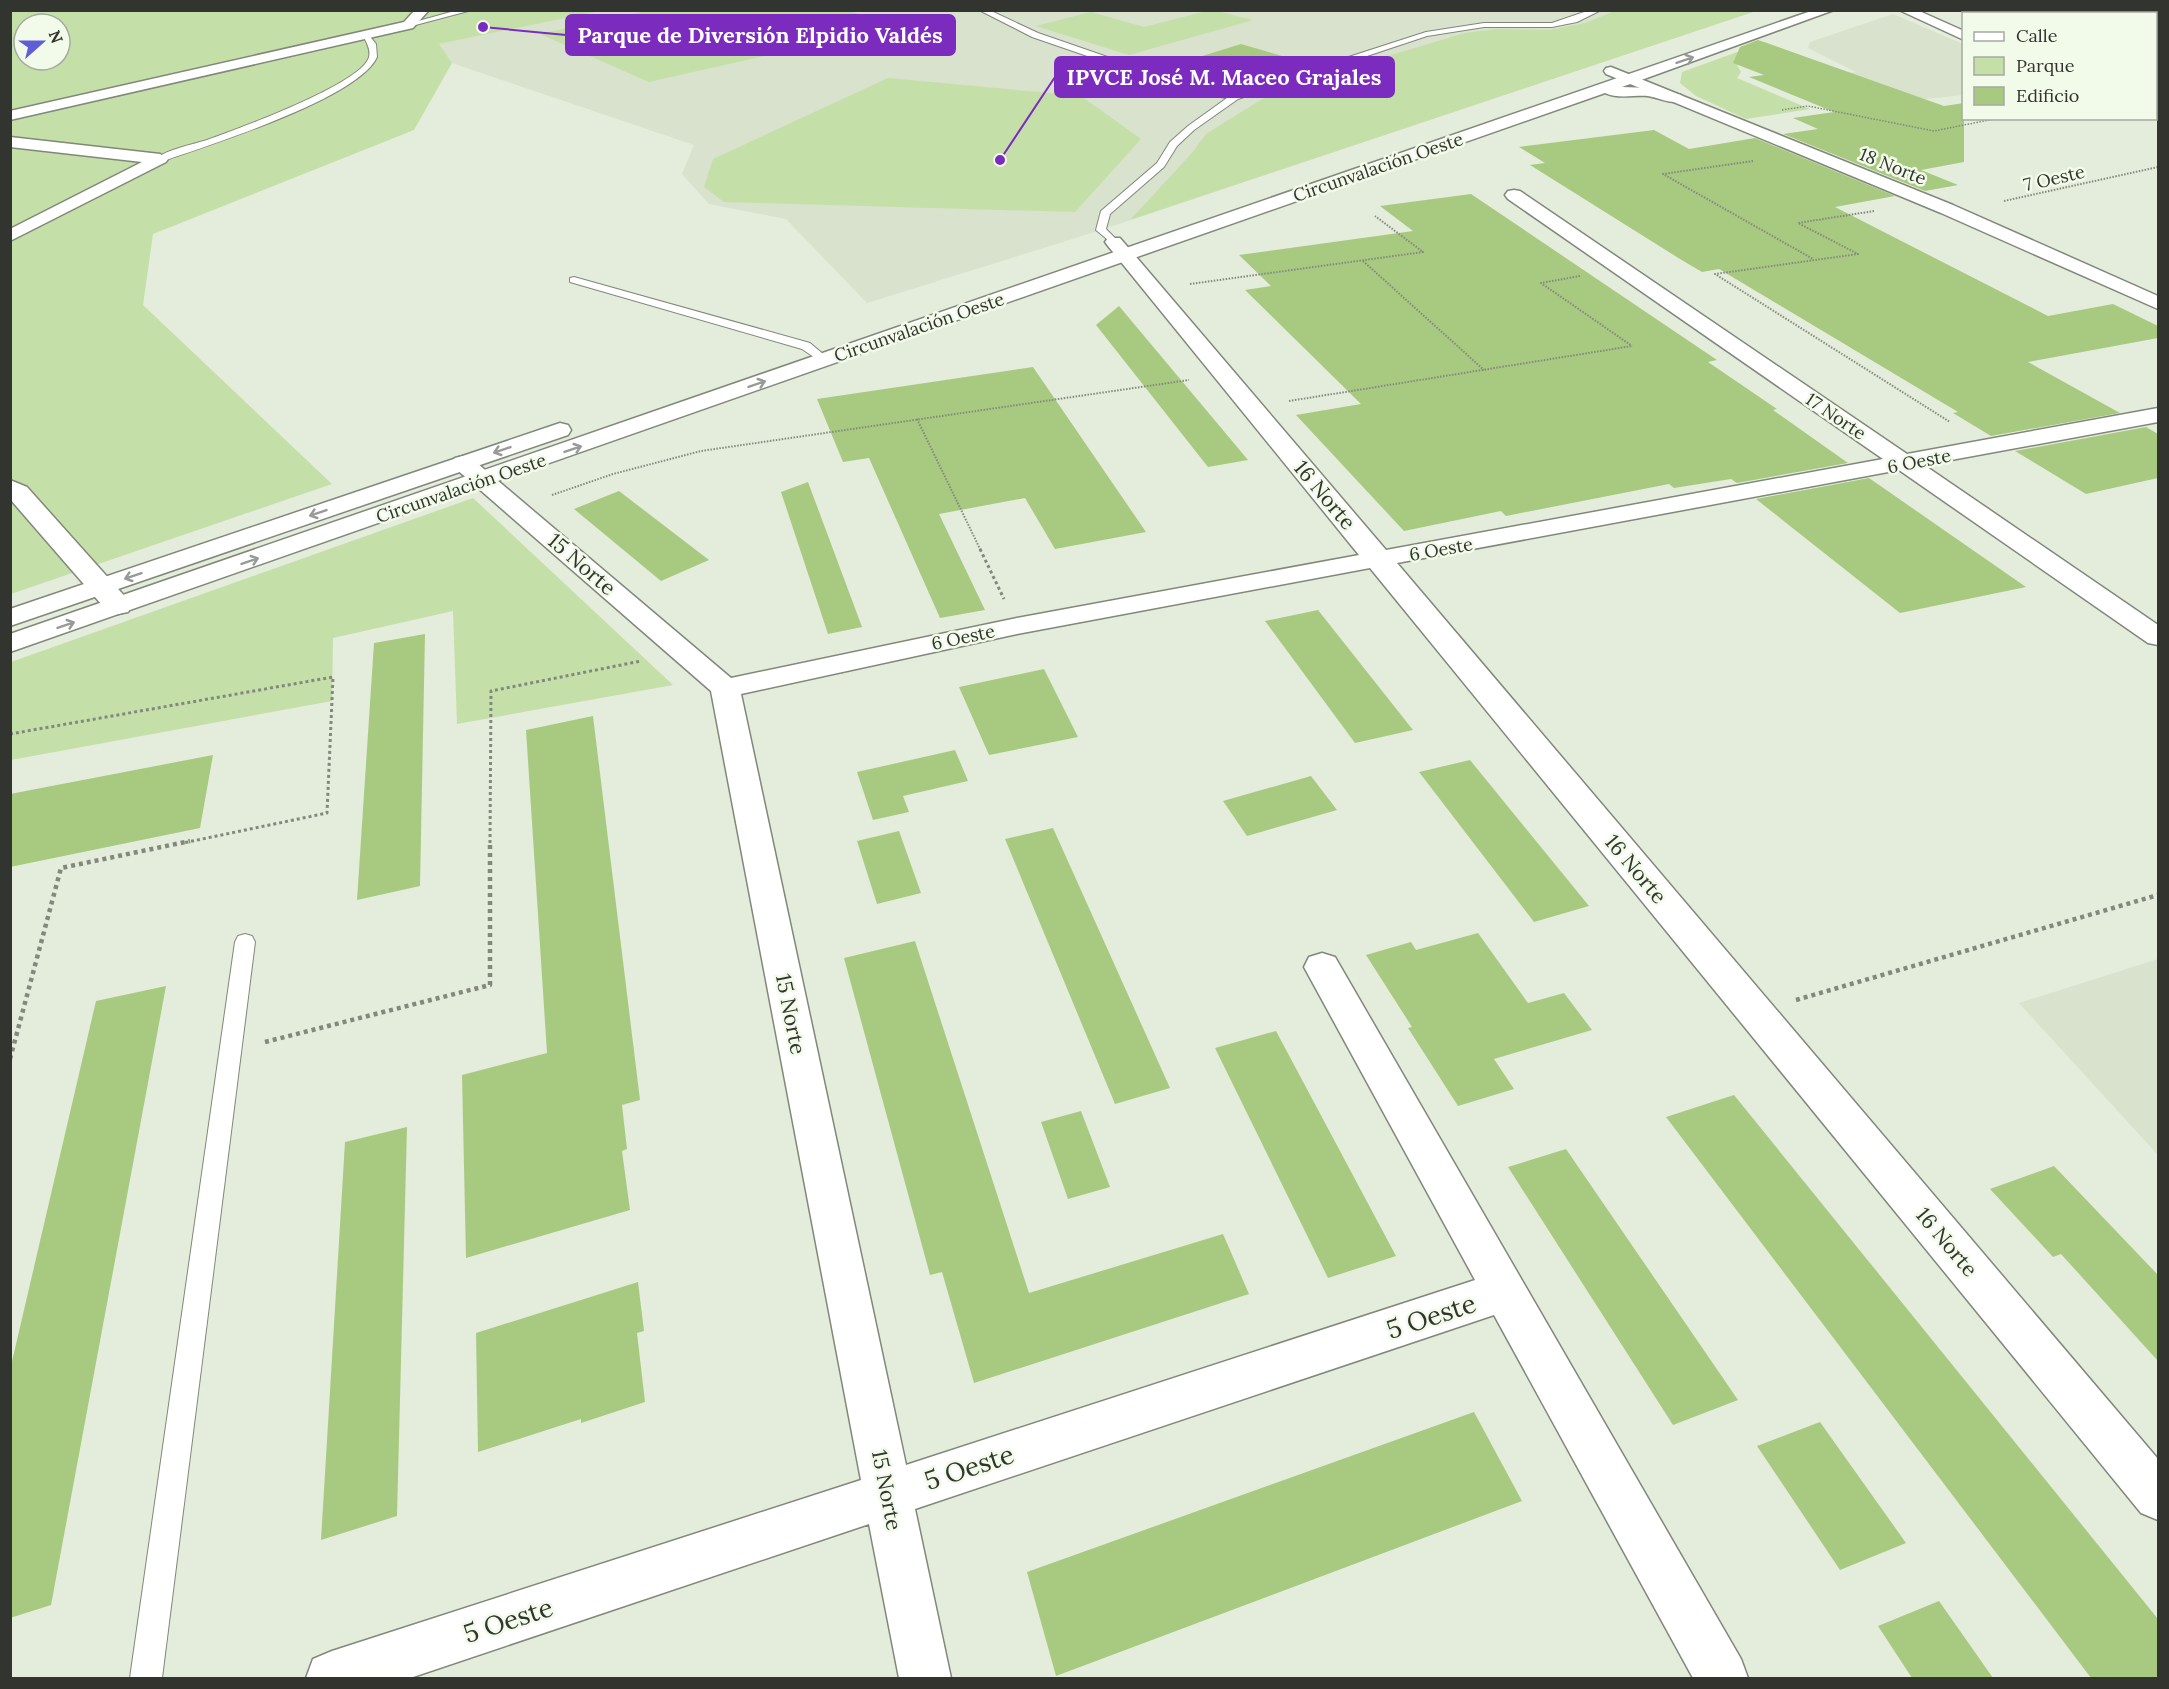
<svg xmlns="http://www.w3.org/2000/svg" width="2169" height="1689" viewBox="0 0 2169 1689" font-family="Lora,serif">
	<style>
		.built { fill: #d8e2cc }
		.green { fill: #c5dfa8; fill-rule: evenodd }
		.building { fill: #a8ca80 }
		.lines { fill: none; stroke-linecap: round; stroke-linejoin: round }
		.lane-casing { stroke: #81887a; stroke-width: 2 }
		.street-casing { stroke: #81887a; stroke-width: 3 }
		.secondary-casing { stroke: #81887a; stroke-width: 3 }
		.primary-casing { stroke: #81887a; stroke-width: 3 }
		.path-far3 { stroke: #83887e; stroke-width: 1.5; stroke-dasharray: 1.5 1.5; stroke-linecap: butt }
		.path-far2 { stroke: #83887e; stroke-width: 2; stroke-dasharray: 1.5 1.5; stroke-linecap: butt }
		.path-far1 { stroke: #83887e; stroke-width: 3; stroke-dasharray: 3 3; stroke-linecap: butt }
		.path { stroke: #83887e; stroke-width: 4.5; stroke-dasharray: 4 4; stroke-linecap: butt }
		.lane { fill: #fff; fill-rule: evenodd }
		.street { fill: #fff; fill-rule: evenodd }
		.secondary { fill: #fff; fill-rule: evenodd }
		.primary { fill: #fff; fill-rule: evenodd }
		.oneway { stroke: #989a97 }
		.labels { text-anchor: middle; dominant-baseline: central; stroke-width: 5; stroke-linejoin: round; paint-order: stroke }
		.far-street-label { font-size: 18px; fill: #32352f; stroke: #f2fae9 }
		.street-label { font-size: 21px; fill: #32352f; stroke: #f2fae9 }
		.near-street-label { font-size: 26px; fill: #32352f; stroke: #f2fae9 }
		.leader { fill: none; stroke: #7b2cbf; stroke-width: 2 }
		.callout-dot { fill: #7b2cbf; stroke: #f2fae9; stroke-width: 2 }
		.callout { fill: #7b2cbf; stroke: #7b2cbf; stroke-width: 2 }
		.callout-label { font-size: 22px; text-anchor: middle; font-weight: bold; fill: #fff }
	</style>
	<rect width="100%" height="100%" fill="#e4ecdc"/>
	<g class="built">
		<path d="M599,10l1157,1 -655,219 -234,73 -81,-84 -77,-15 -27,-30 12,-29 -242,-82 -13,-19z"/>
		<path d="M1893,14l70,30v51l-55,6 -88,-25 36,-4 -48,-24 2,-6z"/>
		<path d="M2158,959v196l-139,-152z"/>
	</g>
	<g class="green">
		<path d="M650,10l199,1 43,13 -26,9 -217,49 -109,-48z"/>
		<path d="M10,11h589l-160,33 13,19 -38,67 -261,104 -10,71 189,179 -321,110zM24,24h36v36h-36z"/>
		<path d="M1207,11h10l36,9 -124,35 -93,-29 55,-14 53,15z"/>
		<path d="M1615,11h141l-626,209 62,-67 14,-19 61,-38 27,-12 171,-51 31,-4 53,1 36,-7z"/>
		<path d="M1765,42l32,12 -60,11 4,7 -4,6 73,31 -64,10 -50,-23 -16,-13 2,-11z"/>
		<path d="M888,78l193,18 60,43 -66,73 -351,-10 -20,-15 9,-28z"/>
		<path d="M473,498l200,187 -216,39 -4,-113 -120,27 -1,63 -321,59v-98z"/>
	</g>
	<g class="building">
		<path d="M1758,40l186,66 20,-3v59l-43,8 37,15 -33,6 -142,-57 35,-5 -25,-11 41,-6 -85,-35 15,-2 -31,-12 7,-16z"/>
		<path d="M1241,44l65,19 -57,19 -66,-20z"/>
		<path d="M1654,130l35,19 66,-11 140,58 -60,11 213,109 65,-12 45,22v12l-130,24 92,51 -129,23 -38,-23 5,-1 -239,-143 -17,3 -22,-13 -150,-94 15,-2 -26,-16z"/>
		<path d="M1471,194l246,166 -9,2 69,47 -4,1 75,53 -111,20 -6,-4 -57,9 -5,-4 -163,32 -5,-5 -97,20 -108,-116 65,-11 -116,-114 26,-4 -32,-31 174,-24 -33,-25z"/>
		<path d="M1119,306l129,154 -40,7 -112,-142z"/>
		<path d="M1033,367l113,165 -91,17 -30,-51 -86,16 46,96 -45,8 -71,-160 -26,4 -26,-63z"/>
		<path d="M2146,427l12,7v44l-72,16 -71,-43z"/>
		<path d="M1869,478l157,109 -126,26 -144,-114z"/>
		<path d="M808,482l54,145 -34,7 -47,-142z"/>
		<path d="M619,491l90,69 -48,21 -87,-72z"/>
		<path d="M1318,610l95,120 -58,13 -90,-122z"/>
		<path d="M425,634l-5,252 -63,14 17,-257z"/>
		<path d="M1044,669l34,68 -89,18 -30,-68z"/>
		<path d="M593,716l47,384 -18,5 5,44 -5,2 8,59 -164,48 -4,-183 85,-22 -21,-323z"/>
		<path d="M955,750l13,31 -65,15 6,16 -36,8 -16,-48z"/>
		<path d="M213,755l-13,73 -190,39v-73z"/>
		<path d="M1470,760l119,146 -55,16 -115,-150z"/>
		<path d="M1311,776l26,34 -90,26 -24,-35z"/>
		<path d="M1053,828l117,260 -55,16 -110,-265z"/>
		<path d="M899,831l22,62 -44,11 -20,-63z"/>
		<path d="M1478,933l50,70 36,-10 28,37 -98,29 20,30 -56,17 -50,-78 4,-1 -46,-72 45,-13 5,8z"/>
		<path d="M915,941l114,352 194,-59 26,60 -275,89 -32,-111 -12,3 -86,-317z"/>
		<path d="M166,986l-115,619 -41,13v-248l86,-369z"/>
		<path d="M1276,1031l120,225 -68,22 -113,-230z"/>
		<path d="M1734,1095l424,524v59h-67l-425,-561z"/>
		<path d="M1081,1111l29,76 -42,12 -27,-77z"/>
		<path d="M407,1127l-10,389 -76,24 24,-398z"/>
		<path d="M1566,1149l172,251 -65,25 -165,-258z"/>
		<path d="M2054,1166l104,109v86l-97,-107 -8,3 -63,-68z"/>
		<path d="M638,1282l6,49 -7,2 8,69 -64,21v-4l-103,33 -2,-119z"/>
		<path d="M1474,1412l48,89 -466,175 -29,-104z"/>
		<path d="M1820,1422l86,121 -66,27 -83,-124z"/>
		<path d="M1939,1601l54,77h-81l-34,-52z"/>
	</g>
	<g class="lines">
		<defs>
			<g id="lane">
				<path d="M458,10h14l-64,17 -4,-2z"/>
				<path d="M979,10h10l49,23 162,56 34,5 192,-62 58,-9h68l38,-13h11l-24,12 -25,5h-68l-57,9 -189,63 -44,31 -17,16 -13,21 -54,47 -4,15 13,13 -5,3 -18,-15 5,-19 56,-48 13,-21 18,-16 39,-28 -32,-5 -163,-56z"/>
				<path d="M367,33l9,11 1,13c-18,41 -168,88 -214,104l-8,-2c13,-10 36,-14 52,-19 28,-10 155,-56 162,-83 2,-8 -3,-15 -6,-22z"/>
				<path d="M574,277l236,66 20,17 -6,4 -22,-15 -232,-67v-4z"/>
				<path d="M245,934l7,2 3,6 -93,736h-32l105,-736 3,-6z"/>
			</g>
			<g id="street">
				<path d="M415,10h14l-16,18 -403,92v-9l394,-89z"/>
				<path d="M1899,10h18l47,21v9z"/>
				<path d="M10,137l150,17 8,5 -2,3 -156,79v-12l132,-67 -132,-15z"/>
				<path d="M1514,190l6,1 387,263 251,-46v14l-234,43 234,160v20l-10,-2 -249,-173 -502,93 761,896v61l-17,-7 -771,-945 -353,66 -276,60 165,771 569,-185 -171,-313 5,-10 13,-4 13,4 406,702 7,19h-55l-199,-363 -579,194 36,169h-52l-30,-154 -459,154h-104l7,-19 19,-8 529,-171 -150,-789 -256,-223 -4,-5 4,-5 8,-2 8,2 260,220 286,-60 342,-63 -251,-309 -3,-4 3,-4h12l266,312 497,-91 -375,-260 -3,-4 3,-4z"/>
				<path d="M10,480l17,7 101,113 4,6 -4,6 -10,2 -10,-2 -98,-113z"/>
			</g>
			<path id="secondary" d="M1611,67l342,138 205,91v13l-217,-96 -335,-139 -2,-3 2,-3z"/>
			<g id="primary">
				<path d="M1814,10h20l-212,77c20,0 39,3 59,8l2,3 -2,3c-11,3 -22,-3 -33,-5 -14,-1 -31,3 -43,-3l-1595,559v-18z"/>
				<path d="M560,423l8,2 3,5 -3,5 -558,191v-17z"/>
			</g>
		</defs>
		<use href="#lane" class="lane-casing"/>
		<use href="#street" class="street-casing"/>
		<use href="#secondary" class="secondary-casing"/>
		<use href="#primary" class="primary-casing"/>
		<path class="path-far3" d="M1782,110l26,-4 126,25 65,-13"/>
		<g class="path-far2">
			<path d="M1753,161l-90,13 150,85"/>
			<path d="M2004,201l154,-34"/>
			<path d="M1874,211l-76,12 60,31 -143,20 235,148"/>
			<path d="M1363,261l121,109"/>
			<path d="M1580,276l-39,7 91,63"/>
			<path d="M1190,284l233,-32 -48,-36"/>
			<path d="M1289,401l343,-55"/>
			<path d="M917,419l64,132"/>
			<path d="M552,495l61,-21 88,-23 488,-71"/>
		</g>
		<g class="path-far1">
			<path d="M980,549l24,50"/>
			<path d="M10,734l323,-57 -6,136 -144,30"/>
			<path d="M490,843l1,-152 150,-30"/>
		</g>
		<g class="path">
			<path d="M1796,1000l362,-105"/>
			<path d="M265,1042l225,-57v-144"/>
			<path d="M10,1059l51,-191 129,-27"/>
		</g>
		<use href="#lane" class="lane"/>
		<use href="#street" class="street"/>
		<use href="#secondary" class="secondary"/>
		<use href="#primary" class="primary"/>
	</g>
	<defs><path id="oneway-shaft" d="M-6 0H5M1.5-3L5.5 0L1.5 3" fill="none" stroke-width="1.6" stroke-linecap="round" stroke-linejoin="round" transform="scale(1.5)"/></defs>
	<g class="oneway">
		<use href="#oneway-shaft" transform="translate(1685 60) rotate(-19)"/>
		<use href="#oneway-shaft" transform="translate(757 384) rotate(-19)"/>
		<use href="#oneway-shaft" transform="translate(573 449) rotate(-19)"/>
		<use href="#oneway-shaft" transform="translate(502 450) rotate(161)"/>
		<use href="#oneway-shaft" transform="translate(318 513) rotate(161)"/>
		<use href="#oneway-shaft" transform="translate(250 561) rotate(-19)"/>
		<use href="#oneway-shaft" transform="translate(133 576) rotate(161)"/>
		<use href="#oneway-shaft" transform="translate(66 625) rotate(-19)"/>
	</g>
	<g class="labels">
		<g class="far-street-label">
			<text transform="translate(1893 166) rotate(22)">18 Norte</text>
			<text transform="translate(1378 167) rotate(-19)">Circunvalación Oeste</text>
			<text transform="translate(2054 178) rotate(-13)">7 Oeste</text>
			<text transform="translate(919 327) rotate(-19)">Circunvalación Oeste</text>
			<text transform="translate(1836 416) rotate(34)">17 Norte</text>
			<text transform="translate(1919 461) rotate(-11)">6 Oeste</text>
			<text transform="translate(461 488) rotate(-19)">Circunvalación Oeste</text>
			<text transform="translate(1441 549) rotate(-10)">6 Oeste</text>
			<text transform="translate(963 637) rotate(-12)">6 Oeste</text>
		</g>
		<g class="street-label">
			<text transform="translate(1325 495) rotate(50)">16 Norte</text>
			<text transform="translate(582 564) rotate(41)">15 Norte</text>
			<text transform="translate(1636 869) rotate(50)">16 Norte</text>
			<text transform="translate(791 1014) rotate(79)">15 Norte</text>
			<text transform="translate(1947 1242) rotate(50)">16 Norte</text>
			<text transform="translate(887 1490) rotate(79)">15 Norte</text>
		</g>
		<g class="near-street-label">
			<text transform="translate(1431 1316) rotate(-18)">5 Oeste</text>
			<text transform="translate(969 1467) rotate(-18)">5 Oeste</text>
			<text transform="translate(508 1620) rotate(-18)">5 Oeste</text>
		</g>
	</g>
	<path class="leader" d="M483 27L566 35M1000 160L1055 77"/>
	<g class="callout-dot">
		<circle cx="483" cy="27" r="6"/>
		<circle cx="1000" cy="160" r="6"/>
	</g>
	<g class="callout">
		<rect x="566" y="15" width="389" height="40" rx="6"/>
		<rect x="1055" y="57" width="339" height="40" rx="6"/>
	</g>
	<g class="callout-label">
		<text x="760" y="43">Parque de Diversión Elpidio Valdés</text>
		<text x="1224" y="85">IPVCE José M. Maceo Grajales</text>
	</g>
	<rect width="2169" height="1689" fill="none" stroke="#32352f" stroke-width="24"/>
	<rect x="1962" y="12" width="195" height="108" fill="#f2fae9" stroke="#a5ab9f" stroke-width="1.5"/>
	<rect x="1974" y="32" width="30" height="9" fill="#ffffff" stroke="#a5ab9f" stroke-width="1.5"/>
	<text x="2016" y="42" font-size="18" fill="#32352f">Calle</text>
	<rect x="1974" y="57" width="30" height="18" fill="#c5dfa8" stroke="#a5ab9f" stroke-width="1.5"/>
	<text x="2016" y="72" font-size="18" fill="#32352f">Parque</text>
	<rect x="1974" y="87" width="30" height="18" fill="#a8ca80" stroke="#a5ab9f" stroke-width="1.5"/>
	<text x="2016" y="102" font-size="18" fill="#32352f">Edificio</text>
	<g transform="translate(42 42) rotate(69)"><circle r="28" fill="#f2fae9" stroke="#a5ab9f" stroke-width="1.5"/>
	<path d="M0-4.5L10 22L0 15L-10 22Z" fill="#5e5ed6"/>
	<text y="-9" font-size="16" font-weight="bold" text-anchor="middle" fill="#32352f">N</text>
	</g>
</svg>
